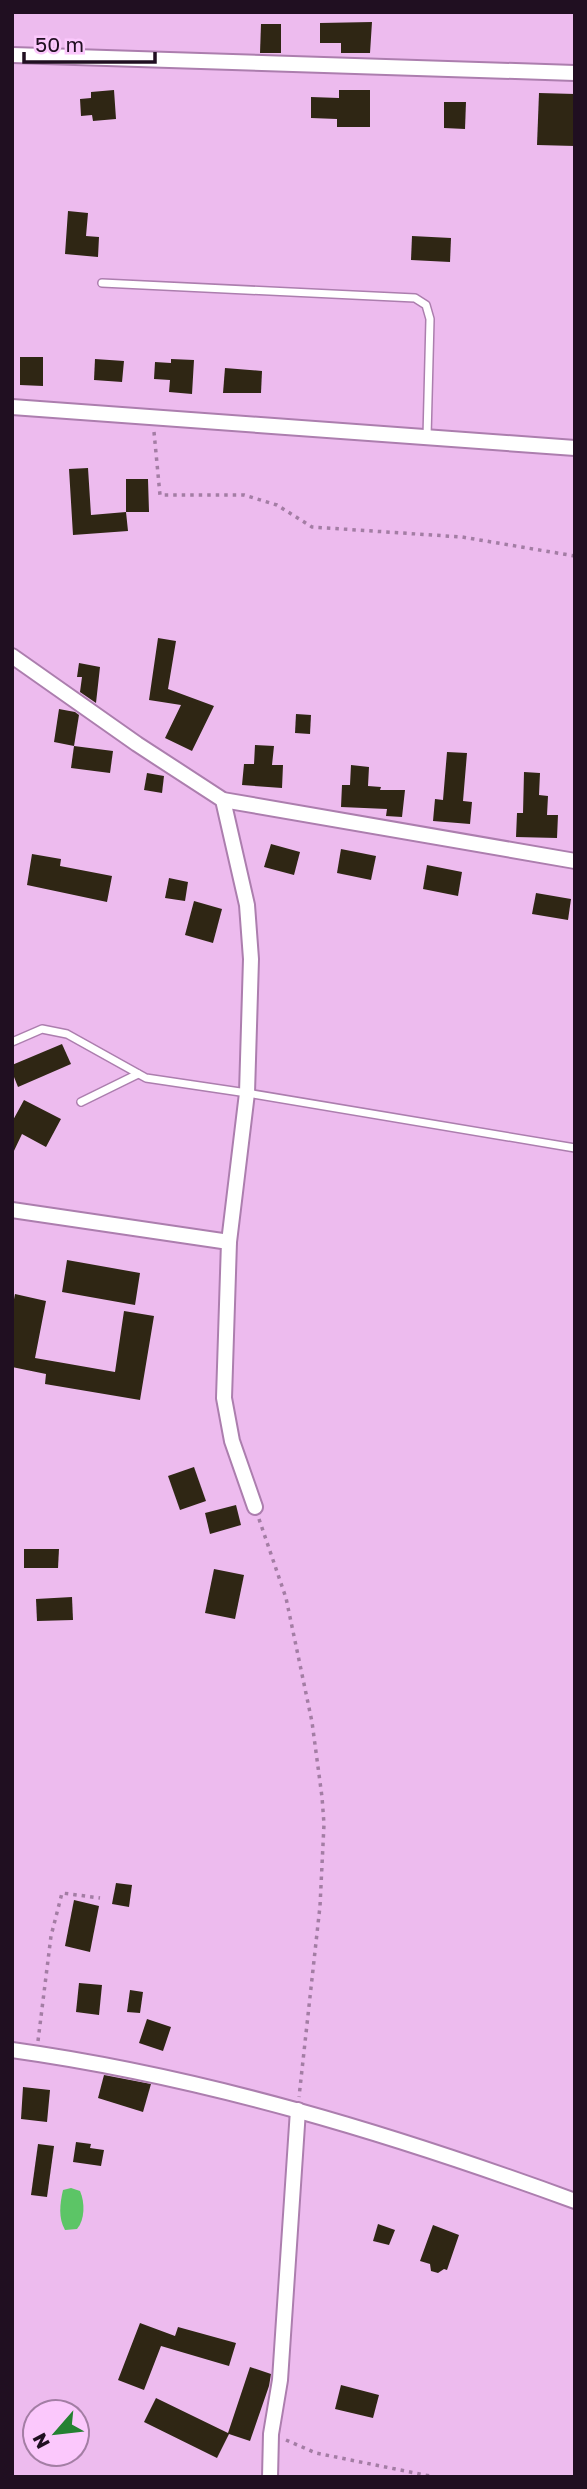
<svg xmlns="http://www.w3.org/2000/svg" width="587" height="2489" viewBox="0 0 587 2489" font-family="'Golos Text',sans-serif">
	<style>
		.water { fill: #5cc566 }
		.building { fill: #2f2614 }
		.lines { fill: none; stroke-linecap: round; stroke-linejoin: round }
		.service-casing { stroke: #ac7eae; stroke-width: 10 }
		.minor-casing { stroke: #ac7eae; stroke-width: 18 }
		.path { stroke: #a37da4; stroke-width: 3.5; stroke-dasharray: 3.5 5; stroke-linecap: butt }
		.service { stroke: #fff; stroke-width: 7 }
		.minor { stroke: #fff; stroke-width: 14 }
	</style>
	<rect width="100%" height="100%" fill="#edbbee"/>
	<path class="water" d="M71,2188l9,3c5,11 5,29 -3,38l-12,1c-7,-12 -5,-27 -2,-40z"/>
	<g class="building">
		<path d="M372,22l-2,31h-29v-10h-21v-20z"/>
		<path d="M261,24h20v29h-21z"/>
		<path d="M114,90l2,29 -23,2 -1,-6 -11,1 -1,-17 11,-1v-6z"/>
		<path d="M339,90h31v37h-33v-8l-26,-1v-21l28,1z"/>
		<path d="M539,93l36,1v52l-38,-1z"/>
		<path d="M444,102h22l-1,27 -21,-1z"/>
		<path d="M68,211l20,2 -2,23 13,1 -1,20 -33,-3z"/>
		<path d="M412,236l39,2 -1,24 -39,-2z"/>
		<path d="M20,357h23v29l-23,-1z"/>
		<path d="M95,359l29,2 -2,21 -28,-2z"/>
		<path d="M171,359l23,1 -2,34 -23,-2 1,-12 -16,-1 1,-17 16,1z"/>
		<path d="M225,368l37,3 -1,22h-38z"/>
		<path d="M88,468l3,47 35,-3 2,19 -55,4 -4,-66z"/>
		<path d="M126,479h22l1,33h-23z"/>
		<path d="M158,638l18,3 -8,48 46,17 -22,45 -27,-13 16,-33 -32,-5z"/>
		<path d="M79,663l21,4 -4,36 -16,-11 2,-15h-5z"/>
		<path d="M59,709l16,3 4,3 -5,31 -20,-4z"/>
		<path d="M296,714l15,1 -1,19 -15,-1z"/>
		<path d="M255,745l19,1 -2,19h11l-1,23 -40,-3 2,-21h10z"/>
		<path d="M74,746l39,5 -3,22 -39,-5z"/>
		<path d="M447,752l20,1 -4,48 9,1 -2,22 -37,-3 2,-22 8,1z"/>
		<path d="M351,765l18,2 -1,19 13,1 -1,3h25l-3,27 -16,-1 1,-7 -46,-2 1,-22h8z"/>
		<path d="M524,772l16,1 -1,22 9,1 -1,19h11l-1,23 -41,-1 1,-24h6z"/>
		<path d="M147,773l17,3 -2,17 -18,-3z"/>
		<path d="M271,844l29,8 -6,23 -30,-8z"/>
		<path d="M341,849l35,7 -5,24 -34,-7z"/>
		<path d="M32,854l29,5 -1,7 52,10 -5,26 -80,-17z"/>
		<path d="M427,865l35,7 -4,24 -35,-7z"/>
		<path d="M169,878l19,4 -3,19 -20,-3z"/>
		<path d="M536,893l35,6 -3,21 -36,-6z"/>
		<path d="M194,901l28,8 -9,34 -28,-8z"/>
		<path d="M62,1044l9,20 -53,23 -6,-15v-7z"/>
		<path d="M24,1100l37,19 -15,28 -24,-13 -10,21v-33z"/>
		<path d="M67,1260l73,13 -5,32 -73,-13z"/>
		<path d="M15,1294l31,7 -11,57 80,14 9,-61 30,5 -14,84 -95,-16 1,-10 -34,-7v-57z"/>
		<path d="M194,1467l12,34 -26,9 -12,-34z"/>
		<path d="M236,1505l5,20 -31,9 -5,-21z"/>
		<path d="M24,1549h35l-1,19h-34z"/>
		<path d="M214,1569l30,6 -9,44 -30,-6z"/>
		<path d="M72,1597l1,23 -36,1 -1,-22z"/>
		<path d="M116,1883l16,2 -3,22 -17,-3z"/>
		<path d="M74,1900l25,6 -9,46 -25,-6z"/>
		<path d="M79,1983l23,2 -3,30 -23,-3z"/>
		<path d="M130,1990l13,2 -3,21 -13,-1z"/>
		<path d="M147,2019l24,8 -8,24 -24,-8z"/>
		<path d="M104,2075l47,9 -8,28 -45,-14z"/>
		<path d="M23,2087l27,3 -3,32 -26,-3z"/>
		<path d="M76,2142l15,2 -1,4 14,2 -3,16 -28,-4z"/>
		<path d="M38,2144l16,2 -7,51 -16,-2z"/>
		<path d="M378,2224l17,6 -6,15 -16,-4z"/>
		<path d="M433,2225l26,10 -12,35 -3,-1 -6,4 -7,-2 -1,-7 -10,-3z"/>
		<path d="M140,2323l35,13 3,-9 58,16 -7,23 -68,-20 -17,44 -26,-10z"/>
		<path d="M250,2367l21,7 -2,12 -19,55 -21,-7 -12,24 -73,-36 12,-24 72,35z"/>
		<path d="M341,2385l38,10 -6,23 -38,-9z"/>
	</g>
	<g class="lines">
		<defs>
			<g id="service">
				<path d="M102,283l313,15 11,7 4,14 -3,118"/>
				<path d="M12,1042l30,-13 25,5 79,44 101,15 328,55"/>
				<path d="M81,1102l57,-28"/>
			</g>
			<g id="minor">
				<path d="M12,55l563,18"/>
				<path d="M12,407l563,41"/>
				<path d="M12,656l125,88 86,56 352,61"/>
				<path d="M223,800l24,105 4,54 -4,134 -18,149 -5,156 8,43 23,66"/>
				<path d="M12,1210l217,32"/>
				<path d="M12,2050c193,27 380,84 563,151"/>
				<path d="M270,2477l1,-43 9,-54 18,-270"/>
			</g>
		</defs>
		<use href="#service" class="service-casing"/>
		<use href="#minor" class="minor-casing"/>
		<g class="path">
			<path d="M154,432l6,63h84l33,10 35,22 150,10 113,19"/>
			<path d="M259,1519l27,79 26,124 10,75 2,27 -4,82 -21,191"/>
			<path d="M38,2041l13,-105 11,-43 38,5"/>
			<path d="M286,2440l30,13 119,24"/>
		</g>
		<use href="#service" class="service"/>
		<use href="#minor" class="minor"/>
	</g>
	<rect width="587" height="2489" fill="none" stroke="#200f21" stroke-width="28"/>
	<g transform="translate(56 2433) rotate(242)"><circle r="33" fill="#fbc8fc" stroke="#a37ea4" stroke-width="2"/>
	<path d="M0-5L12 26L0 18L-12 26Z" fill="#258132"/>
	<text y="-10" font-size="19" font-weight="bold" text-anchor="middle" fill="#200f21">N</text>
	</g>
	<path d="M24 52v10h131v-10" fill="none" stroke="#200f21" stroke-width="3.5"/>
	<text x="35" y="52" font-size="21" fill="#200f21" stroke="#fbc8fc" stroke-width="5" paint-order="stroke">50 m</text>
</svg>
